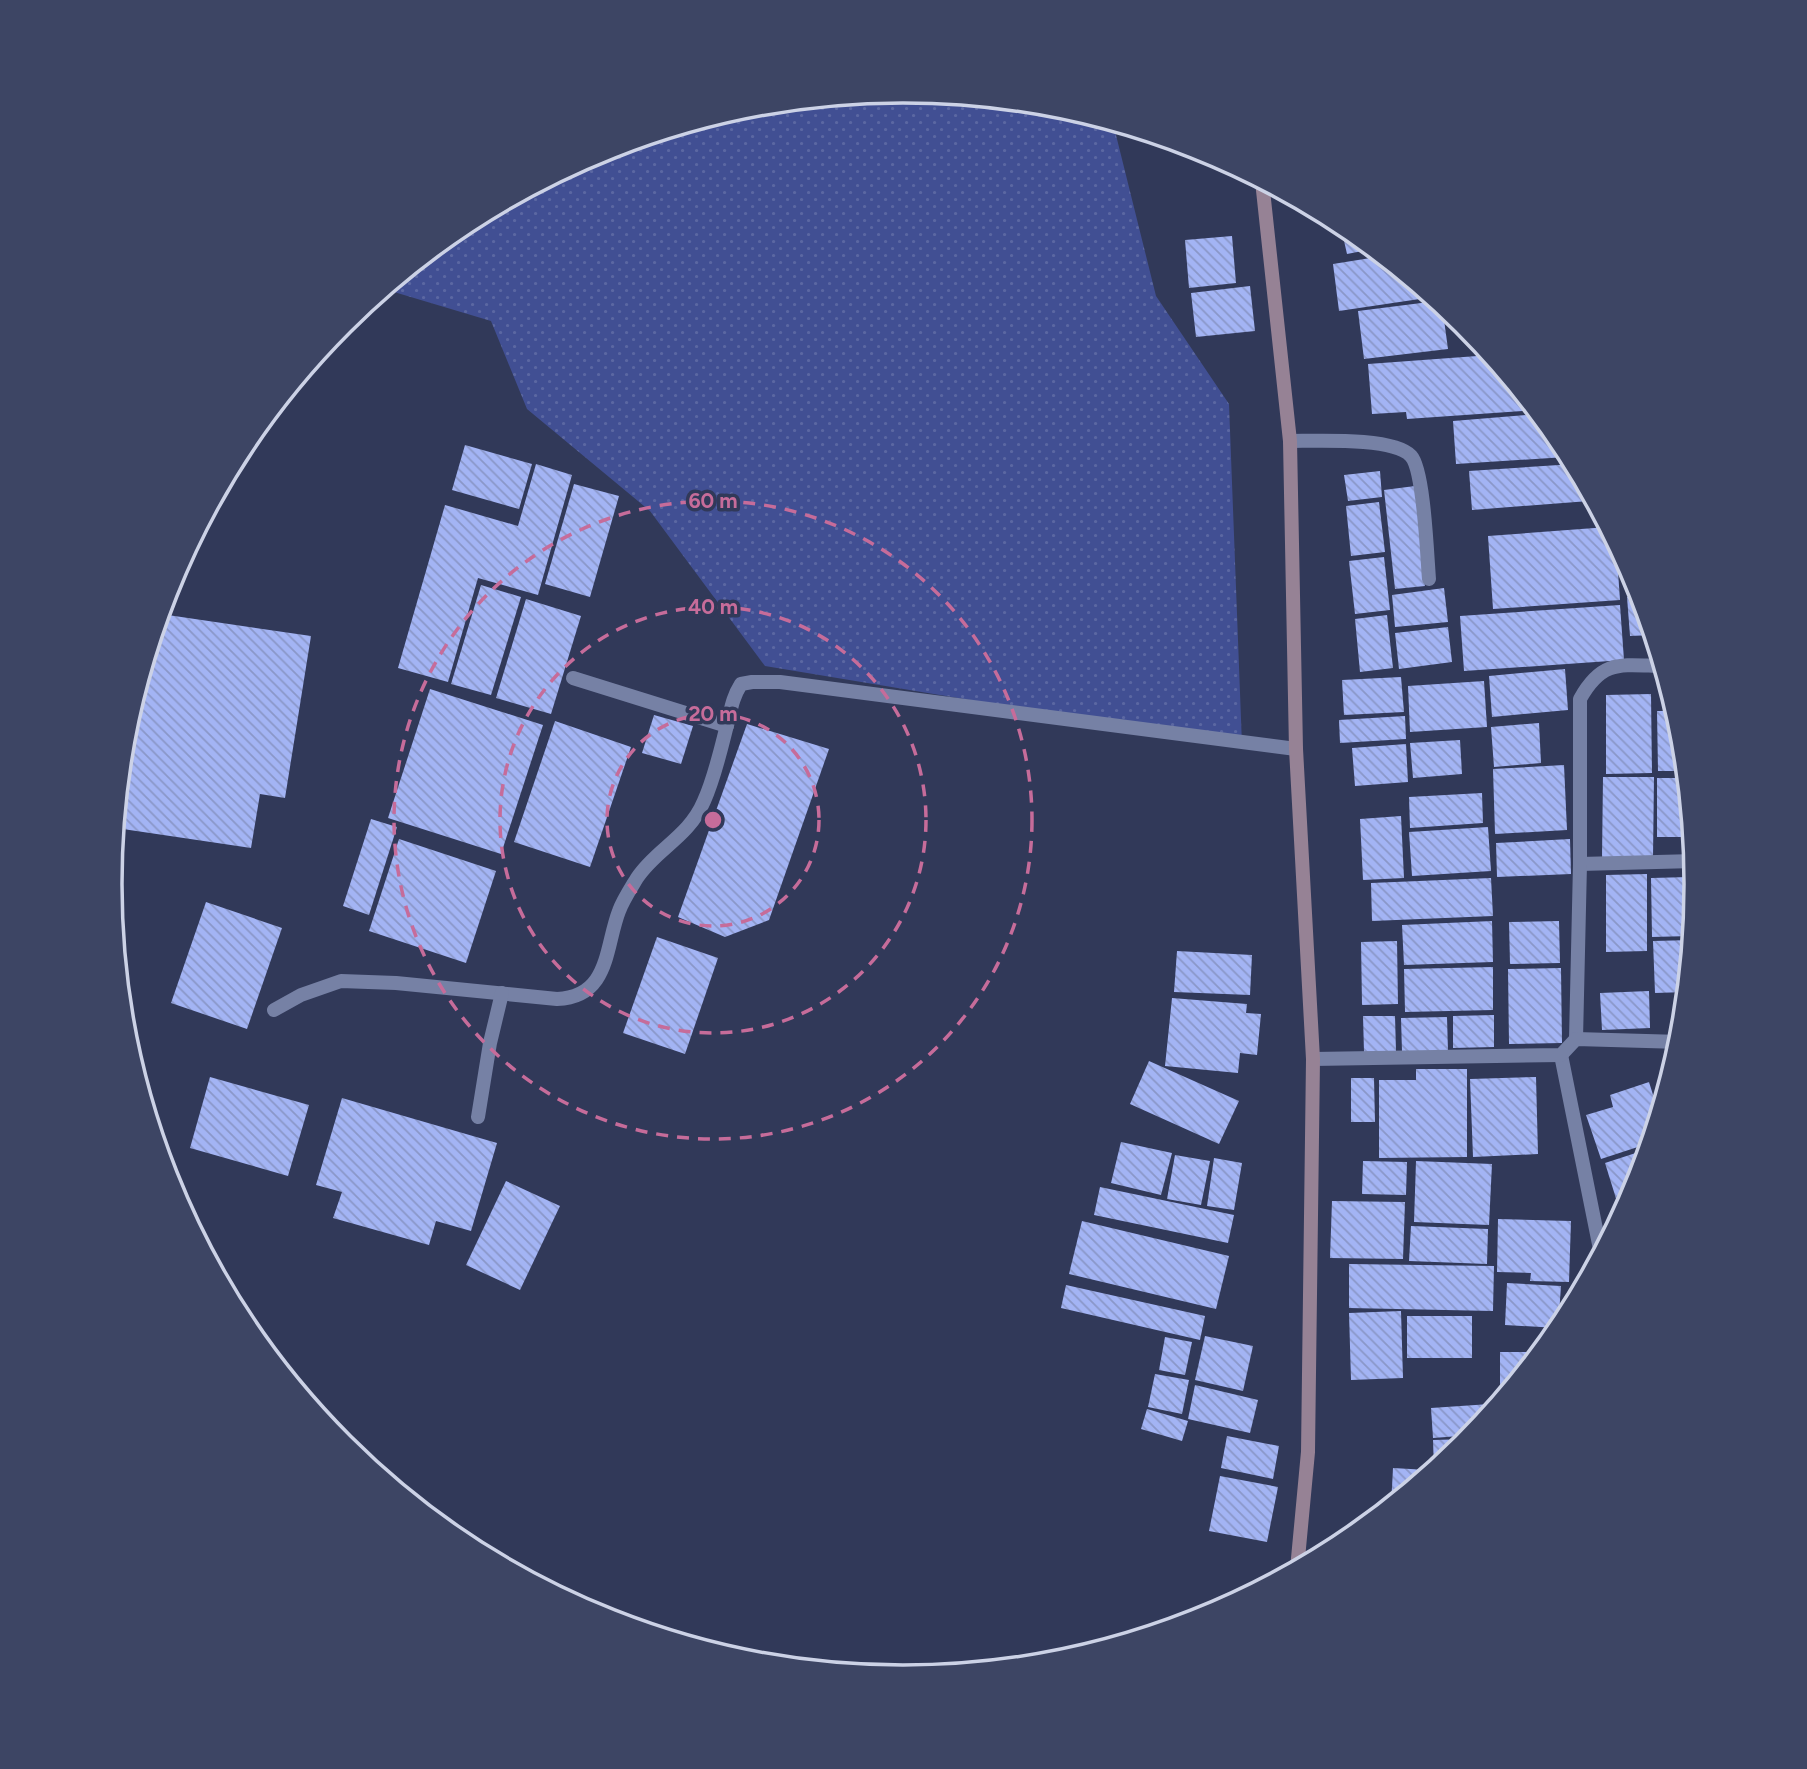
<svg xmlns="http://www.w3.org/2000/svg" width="1807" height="1769" viewBox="0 0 1807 1769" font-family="Figtree,sans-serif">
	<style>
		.grass { fill: url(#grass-dots) }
		.building { fill: url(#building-back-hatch) }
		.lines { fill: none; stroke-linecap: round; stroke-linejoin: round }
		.lane { stroke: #7681a5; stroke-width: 14 }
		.street { stroke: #7681a5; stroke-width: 14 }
		.secondary { stroke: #968295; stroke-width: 14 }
		.ring { fill: none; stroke: #c66c9a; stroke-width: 3.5; stroke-dasharray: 12 9 }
		.rim { fill: none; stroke: #ccd2e6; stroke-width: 3.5 }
		.centre { fill: #c66c9a; stroke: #313959; stroke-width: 3.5 }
		.ring-label { font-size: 21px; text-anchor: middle; font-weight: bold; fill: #c66c9a; stroke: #313959; stroke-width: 7; stroke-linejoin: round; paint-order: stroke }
	</style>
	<defs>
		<pattern id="grass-dots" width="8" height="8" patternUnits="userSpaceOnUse" patternTransform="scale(1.75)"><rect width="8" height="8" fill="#414f93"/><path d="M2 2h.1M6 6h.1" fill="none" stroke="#5b67a2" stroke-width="1.8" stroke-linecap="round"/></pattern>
		<pattern id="building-back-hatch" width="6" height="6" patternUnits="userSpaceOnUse" patternTransform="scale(1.75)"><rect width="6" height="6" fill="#a3b4f4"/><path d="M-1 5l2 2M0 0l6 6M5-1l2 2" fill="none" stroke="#8a97c8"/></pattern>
	</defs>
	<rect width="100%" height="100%" fill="#313959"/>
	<path class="grass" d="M904,91l155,15 54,17 43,173 73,108 13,341 -477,-79 -115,-155 -123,-102 -36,-88 -107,-32 79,-64 137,-74 149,-45z"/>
	<g class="building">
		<path d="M1340,223l5,2 28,24 -26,5z"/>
		<path d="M1232,236l4,47 -47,5 -4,-48z"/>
		<path d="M1383,256l50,41 -94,14 -6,-47z"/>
		<path d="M1250,286l5,45 -59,6 -5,-44z"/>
		<path d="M1437,301l5,4 6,44 -84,10 -6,-48z"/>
		<path d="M1491,355l44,55 -128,9 -1,-7 -34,2 -4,-50z"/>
		<path d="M1539,414l24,30 3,13 -110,7 -3,-43z"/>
		<path d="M465,445l67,19 -13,45 -67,-19z"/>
		<path d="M536,464l36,11 -34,120 -60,-17 -30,104 -50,-14 47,-163 73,21z"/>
		<path d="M1574,464l14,26 1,11 -117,9 -3,-39z"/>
		<path d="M1380,471l2,26 -34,4 -4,-26z"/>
		<path d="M574,484l45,12 -29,101 -45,-13z"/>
		<path d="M1415,486l10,100 -30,3 -11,-99z"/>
		<path d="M1379,502l6,50 -34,4 -5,-50z"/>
		<path d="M1608,527l8,16 4,57 -127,9 -5,-73z"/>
		<path d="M1623,556l14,25 2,9 -13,1z"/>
		<path d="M1384,557l6,53 -35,4 -6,-53z"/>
		<path d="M481,585l40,12 -30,98 -40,-11z"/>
		<path d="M1444,588l4,34 -53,5 -3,-32z"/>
		<path d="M1641,596l12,39 -23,1 -3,-39z"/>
		<path d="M526,599l55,17 -30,98 -55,-16z"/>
		<path d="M1620,605l4,55 -160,11 -4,-55z"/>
		<path d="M161,614l150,22 -26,162 -25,-4 -9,54 -135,-20 9,-99z"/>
		<path d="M1387,615l6,53 -33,4 -5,-53z"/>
		<path d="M1448,627l4,35 -53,7 -4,-36z"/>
		<path d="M1565,669l3,41 -76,7 -3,-41z"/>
		<path d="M1401,677l3,35 -60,3 -2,-35z"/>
		<path d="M1484,681l3,46 -77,5 -2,-46z"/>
		<path d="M430,689l113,36 -42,129 -113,-36z"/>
		<path d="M1651,694l1,79 -46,1v-79z"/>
		<path d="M1657,711h19l6,19 4,41h-28z"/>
		<path d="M654,715l39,11 -12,38 -39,-11z"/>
		<path d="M1405,716l1,23 -66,4 -1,-23z"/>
		<path d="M555,721l76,26 -41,120 -76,-25z"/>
		<path d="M1539,723l2,40 -47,4 -3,-40z"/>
		<path d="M747,724l82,25 -60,171 -44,17 -47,-20z"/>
		<path d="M1460,740l2,34 -49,4 -3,-35z"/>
		<path d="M1406,744l2,38 -53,4 -3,-38z"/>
		<path d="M1564,765l3,65 -72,4 -2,-65z"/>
		<path d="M1603,777h51l-1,80h-51z"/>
		<path d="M1657,778h30l5,59h-35z"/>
		<path d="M1482,793l1,30 -73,5 -1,-31z"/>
		<path d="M1401,816l3,62 -41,2 -3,-61z"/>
		<path d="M371,819l26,8 -28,88 -26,-9z"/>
		<path d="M1488,827l3,44 -79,5 -3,-44z"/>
		<path d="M399,839l97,32 -30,92 -97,-32z"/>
		<path d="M1570,839l1,35 -74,3 -1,-34z"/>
		<path d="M1647,874v77l-41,1v-77z"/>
		<path d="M1689,877l2,59 -39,1 -1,-59z"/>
		<path d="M1491,878l2,38 -121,5 -1,-38z"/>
		<path d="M206,902l76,26 -35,101 -76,-26z"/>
		<path d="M1492,921l1,41 -89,3 -2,-40z"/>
		<path d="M1559,921l1,42 -50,1 -1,-42z"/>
		<path d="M657,937l61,21 -33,96 -62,-21z"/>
		<path d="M1692,940l-6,52 -31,1 -2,-52z"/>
		<path d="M1397,941l1,63 -36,1 -1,-63z"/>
		<path d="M1177,951l75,4 -2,40 -76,-3z"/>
		<path d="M1493,967v43l-88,2 -1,-43z"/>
		<path d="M1561,968l1,75 -53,1 -1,-75z"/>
		<path d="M1649,991l1,37 -48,2 -2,-37z"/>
		<path d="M1172,998l75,6 -1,9 15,1 -4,41 -17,-2 -2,20 -73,-7z"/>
		<path d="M1494,1015v32l-41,1v-32z"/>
		<path d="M1363,1016h32l1,35 -32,1z"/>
		<path d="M1447,1017l1,34 -46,1 -1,-34z"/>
		<path d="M1149,1061l90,40 -20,43 -89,-40z"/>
		<path d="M1416,1069h51v88l-88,1v-78h37z"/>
		<path d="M210,1077l99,28 -21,71 -98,-28z"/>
		<path d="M1536,1077l2,77 -65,3 -3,-78z"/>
		<path d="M1670,1077l-6,21 -5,-18z"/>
		<path d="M1351,1078h23l1,44h-24z"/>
		<path d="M1649,1082l10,32 -9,29 -49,16 -15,-44 27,-8 -3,-12z"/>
		<path d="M342,1098l155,45 -26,88 -35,-10 -7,24 -96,-27 9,-26 -26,-7z"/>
		<path d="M1121,1142l51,11 -11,42 -50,-12z"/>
		<path d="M1648,1149l-12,40 -6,12 -12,4 -13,-42z"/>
		<path d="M1175,1155l35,6 -9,44 -34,-6z"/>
		<path d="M1214,1158l28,5 -8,47 -27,-4z"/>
		<path d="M1363,1161l44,1 -1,33 -44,-1z"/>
		<path d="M1416,1161l76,3 -3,61 -75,-3z"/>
		<path d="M506,1181l54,25 -40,84 -54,-25z"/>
		<path d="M1100,1187l134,28 -6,28 -134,-28z"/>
		<path d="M1332,1201l73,1 -2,57 -73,-1z"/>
		<path d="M1627,1207l-9,17 -4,-13z"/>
		<path d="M1498,1219l73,2 -2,61 -39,-1 1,-8 -34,-1z"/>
		<path d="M1082,1221l147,35 -13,53 -147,-35z"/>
		<path d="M1411,1226l77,3 -1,35 -78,-3z"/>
		<path d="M1349,1264l145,2 -1,45 -144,-3z"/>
		<path d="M1507,1283l54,3 -3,42 -53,-3z"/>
		<path d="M1066,1285l139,31 -5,24 -139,-32z"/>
		<path d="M1401,1311l2,67 -52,2 -2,-67z"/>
		<rect x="1407" y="1316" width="65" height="42"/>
		<path d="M1205,1336l48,10 -10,45 -48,-11z"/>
		<path d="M1165,1337l27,5 -7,33 -26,-5z"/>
		<path d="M1500,1352h42l-42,50z"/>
		<path d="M1155,1374l34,6 -7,34 -34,-7z"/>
		<path d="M1195,1385l63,15 -8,33 -62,-14z"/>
		<path d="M1490,1404l1,9 -18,22 -40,3 -2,-30z"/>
		<path d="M1147,1409l41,12 -6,20 -41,-12z"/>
		<path d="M1227,1436l52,10 -6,33 -52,-11z"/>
		<path d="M1470,1439l-6,7 -30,25 -1,-31z"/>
		<path d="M1393,1468l35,2v6l-37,30z"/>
		<path d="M1220,1476l58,11 -11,55 -58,-11z"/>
	</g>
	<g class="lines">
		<g class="lane">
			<path d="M1290,441c27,0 104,-4 121,15 13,14 16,99 18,123"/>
			<path d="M573,678l154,48"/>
			<path d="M274,1010l27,-15 40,-14 55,2 161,16c53,-2 48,-52 62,-88 4,-11 12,-23 18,-33 19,-29 52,-41 67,-77 10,-22 16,-48 22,-72 5,-17 5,-29 15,-45l11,-2h28l516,67"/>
			<path d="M478,1117l12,-74 12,-50"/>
		</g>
		<g class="street">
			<path d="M1580,864l115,-3"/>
			<path d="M1576,1039l4,-175v-165c22,-40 41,-34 82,-33"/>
			<path d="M1561,1055l40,199"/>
			<path d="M1313,1059l248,-4 15,-16 105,3"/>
		</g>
		<path class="secondary" d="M1262,181l28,260 6,308 17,310 -5,393 -11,117"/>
	</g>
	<g class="ring">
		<circle cx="713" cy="820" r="106"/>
		<circle cx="713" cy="820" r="213"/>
		<circle cx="713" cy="820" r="319"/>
	</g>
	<path d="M0 0H1807V1769H0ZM122 884a781 781 0 1 1 1562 0a781 781 0 1 1-1562 0Z" fill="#3d4564" fill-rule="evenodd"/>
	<path class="rim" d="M122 884a781 781 0 1 1 1562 0a781 781 0 1 1-1562 0Z"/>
	<circle cx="713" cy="820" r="10" class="centre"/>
	<g class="ring-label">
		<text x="713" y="508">60 m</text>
		<text x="713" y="614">40 m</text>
		<text x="713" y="721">20 m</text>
	</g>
</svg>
